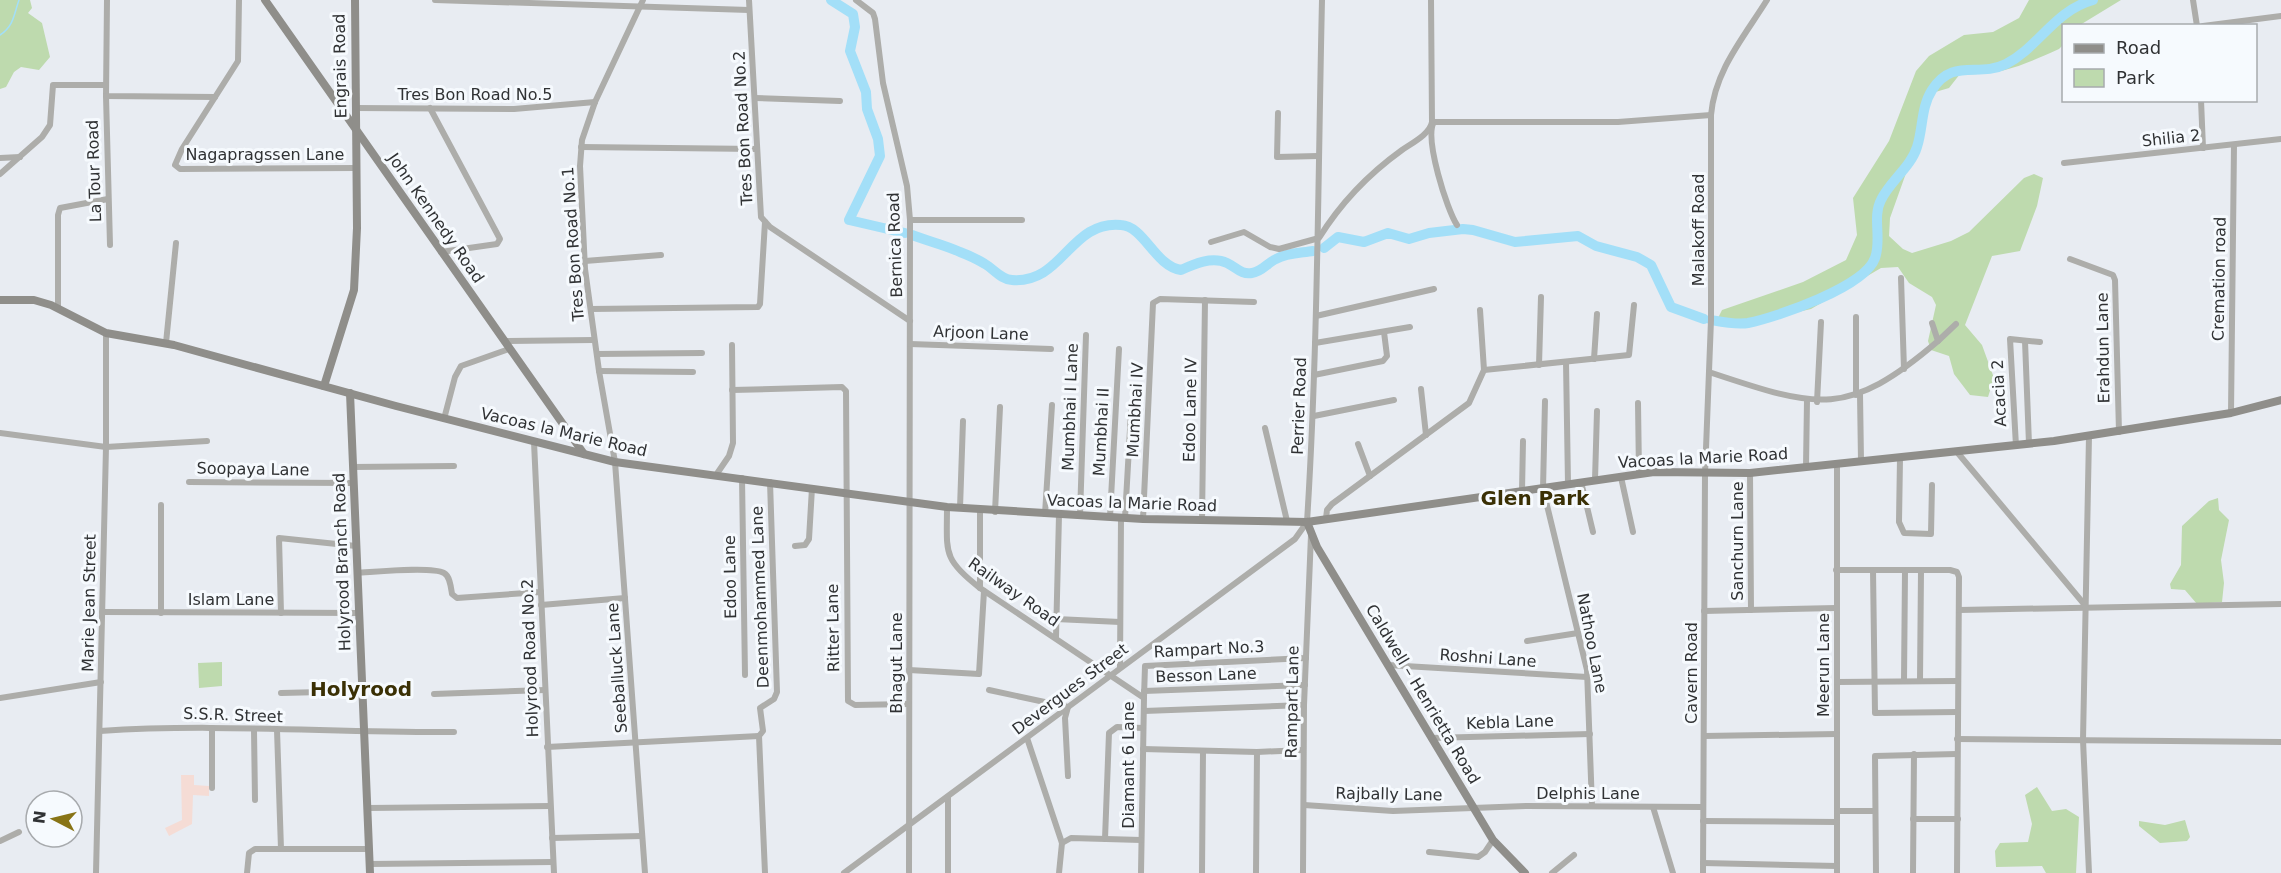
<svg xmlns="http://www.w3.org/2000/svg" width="2281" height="873" viewBox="0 0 2281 873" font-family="'DejaVu Sans',sans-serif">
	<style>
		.education { fill: #f5dcd5 }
		.green { fill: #bedaae }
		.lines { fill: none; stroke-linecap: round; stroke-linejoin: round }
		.stream { stroke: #a3dff8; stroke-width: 1.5 }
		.river { stroke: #a3dff8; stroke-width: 10 }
		.street { stroke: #adadaa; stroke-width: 6 }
		.secondary { stroke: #8f8e8a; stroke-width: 8 }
		.labels { text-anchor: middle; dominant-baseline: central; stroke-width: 6; stroke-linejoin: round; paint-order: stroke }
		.street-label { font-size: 16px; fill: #303234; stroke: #f6fafe }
		.quarter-label { font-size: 20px; font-weight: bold; fill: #3a3005; stroke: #f6fafe }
	</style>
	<rect width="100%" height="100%" fill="#e8ecf2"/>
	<path class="education" d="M181,775h13v10l15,1v10l-16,-1 -1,29 -23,12 -4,-8 17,-8z"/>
	<g class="green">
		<path d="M0,0h30l2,8 -4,5 14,10 8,34 -11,13 -18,-3 -7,5 -8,15 -6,2z"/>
		<path d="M2029,0h92l-41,25 -16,1 -1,19 -4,4c-36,16 -59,27 -99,25l-11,14 -17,5 -6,6 -6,35 -30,84 -1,18 14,13 9,4 39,-12 18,-9 55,-54 10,-4 9,4 -6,28 -17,45 -28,5 -27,69 17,20 12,33 -6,19 -18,-2 -16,-21 -5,-18 -18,-6 -3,-9 8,-36 -4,-8 -23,-14 -11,-16 -17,1 -70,41 -76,17 -10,-2 -7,-6 4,-8 81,-28 43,-22 11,-25 -4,-37 36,-57 27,-70 13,-15 35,-21 29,-3 26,-14z"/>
		<path d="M2218,498l1,12 10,10 -8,40 3,23 -2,19 -25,2 -12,-14 -14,-1 -1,-5 11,-19 1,-39 27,-25z"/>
		<path d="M222,662v24l-23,2 -1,-25z"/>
		<path d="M2037,787l15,24 14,-2 13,8 -3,56h-30l-4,-7 -46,1 -1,-16 5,-8 28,-1 4,-18 -7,-29z"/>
		<path d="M2185,820l5,17 -3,4 -27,2 -21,-17v-5l26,4z"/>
	</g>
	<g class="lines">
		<path class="stream" d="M0,35c14,-9 14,-21 19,-35"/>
		<g class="river">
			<path d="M831,0l22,14 2,13 -5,24 16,41 1,17 11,30 2,17 -31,64 56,13"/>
			<path d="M912,235c16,6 33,10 48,17 8,3 17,7 25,12 9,5 15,15 27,16 51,4 58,-60 109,-55 23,1 34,41 60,45 13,-6 31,-14 46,-7 9,4 14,12 25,10 10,-1 15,-10 24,-14 10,-6 25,-6 37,-8"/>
			<path d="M1324,248l14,-11 26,5 24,-9 21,6 20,-6 34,-4 10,1 42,12 63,-6 18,10 41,11 14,8 20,42 33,12"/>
			<path d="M1711,320c11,2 26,5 37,3 29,-6 117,-36 127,-65 7,-19 -3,-41 6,-58 9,-19 30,-33 36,-53 6,-18 4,-40 15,-57 21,-33 46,-12 74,-26 33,-17 48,-53 87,-64"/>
		</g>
		<g class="street">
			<path d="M107,0l-1,96 109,1"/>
			<path d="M239,0l-1,61 -56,88 -7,16 5,4 176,-1"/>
			<path d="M435,0l314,10"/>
			<path d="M643,0l-48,102 -13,38 -2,26 5,103 14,102 16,91 30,411"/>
			<path d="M749,0l12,217 9,10 140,94"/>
			<path d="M856,0l17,13 2,6 8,64 24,103 3,34 -1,653"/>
			<path d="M2193,0l4,26"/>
			<path d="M2203,26l78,-10"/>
			<path d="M106,96l4,149"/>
			<path d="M755,98l85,3"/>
			<path d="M2201,100l2,48"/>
			<path d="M356,108l158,1 81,-7"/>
			<path d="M430,108l70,131 -3,5 -56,8"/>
			<path d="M1278,113l-1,44 41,-1"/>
			<path d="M581,147l176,2"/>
			<path d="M0,158l20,-1"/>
			<path d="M2064,163l217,-24"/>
			<path d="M0,174l42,-37 8,-12 3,-40h53"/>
			<path d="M910,220h112"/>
			<path d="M1457,225c-10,-15 -33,-87 -23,-103h184l93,-7"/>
			<path d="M1211,242l33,-10 26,15 9,2 40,-11c21,-34 51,-65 83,-88 10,-7 28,-16 30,-28l-1,-122"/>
			<path d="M2070,259l43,16 2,5 4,152"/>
			<path d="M585,261l76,-6"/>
			<path d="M1901,278l3,91"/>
			<path d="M58,308v-93l2,-7 48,-9"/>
			<path d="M591,309l167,-2 2,-3 5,-82"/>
			<path d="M1316,316l118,-27"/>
			<path d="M1856,317v78"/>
			<path d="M504,341l90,-1"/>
			<path d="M1938,341l18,-17"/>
			<path d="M2025,341l4,103"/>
			<path d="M166,343l10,-100"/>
			<path d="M1315,343l95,-16"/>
			<path d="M910,344l141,5"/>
			<path d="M597,354l105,-1"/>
			<path d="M1594,359l3,-45"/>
			<path d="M1566,362l2,122"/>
			<path d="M1539,365l2,-68"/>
			<path d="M1484,370l145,-15 5,-50"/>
			<path d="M599,371l94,1"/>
			<path d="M1709,372c108,36 138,47 229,-31l-6,-18"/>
			<path d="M1314,375l69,-14 4,-5 -3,-24"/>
			<path d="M1421,389l5,46"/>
			<path d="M732,390l110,-3 4,4 2,310 7,4 54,-1"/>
			<path d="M1860,394l1,67"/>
			<path d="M1545,401l-2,88 44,181 5,136"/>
			<path d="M1817,402l4,-80"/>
			<path d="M1638,403l1,71"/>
			<path d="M2231,413l3,-268"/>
			<path d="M1314,416l80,-16"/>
			<path d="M444,419l11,-42 6,-11 48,-17"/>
			<path d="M1265,428l22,93"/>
			<path d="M0,433l106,14 101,-6"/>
			<path d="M534,442l20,431"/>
			<path d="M1358,444l12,32"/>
			<path d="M2016,446l-6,-107 30,3"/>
			<path d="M1957,452l127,152"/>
			<path d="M1900,458l-1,64 5,11 27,1 1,-49"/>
			<path d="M1837,464v409"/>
			<path d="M353,467l101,-1"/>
			<path d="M1806,467l1,-67"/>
			<path d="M1750,473l1,137"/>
			<path d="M716,475l13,-19 4,-13 -1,-98"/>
			<path d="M1621,477l12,55"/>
			<path d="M742,478l3,197"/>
			<path d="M1595,480l2,-69"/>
			<path d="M189,482l165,1"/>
			<path d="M1581,482l12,50"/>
			<path d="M1522,491l1,-50"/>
			<path d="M947,507c0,45 -5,52 33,81l164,110 -3,175"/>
			<path d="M960,508l3,-87"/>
			<path d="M980,510v78"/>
			<path d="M995,512l5,-105"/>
			<path d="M1045,514l7,-109"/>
			<path d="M1080,515l6,-180"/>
			<path d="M1110,517l9,-168"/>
			<path d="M1125,518l6,-106"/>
			<path d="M1326,518l1,-8 5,-6 137,-101 15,-33 -4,-60"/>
			<path d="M1143,519l10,-216 7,-4 94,3"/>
			<path d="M1202,521l3,-221"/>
			<path d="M795,546l10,-1 4,-6 3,-51"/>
			<path d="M1836,570h114l7,2 2,5 -2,296"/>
			<path d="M1873,570l2,143 82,-1"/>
			<path d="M357,573c18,-1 74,-7 87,0 6,3 7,15 8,21l5,4 84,-6"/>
			<path d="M541,605l84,-7"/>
			<path d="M1959,610l322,-6"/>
			<path d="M1704,611l132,-3"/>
			<path d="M102,612l257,1"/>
			<path d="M161,613v-108"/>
			<path d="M281,613l-2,-75 77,8"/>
			<path d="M1056,619l64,3"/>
			<path d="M1056,637l3,-122"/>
			<path d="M1527,641l51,-8"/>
			<path d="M1388,665l199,12"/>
			<path d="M1120,667l1,-149"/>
			<path d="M909,670l70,4 5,-83"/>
			<path d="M1920,680l1,-109"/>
			<path d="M1904,681l1,-110"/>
			<path d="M1837,682l121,-1"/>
			<path d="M989,690l79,17 -3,11 3,58"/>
			<path d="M1144,691l161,-6"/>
			<path d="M281,693l82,-2"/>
			<path d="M434,694l111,-4"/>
			<path d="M1144,697l1,-31 161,-8"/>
			<path d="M0,698l101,-16"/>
			<path d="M1144,711l160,-6"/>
			<path d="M254,730l1,70"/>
			<path d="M277,730l4,119"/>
			<path d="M100,731c117,-8 236,2 354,1"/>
			<path d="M759,736l4,-5 -3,-23 14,-9 3,-7 -7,-210"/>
			<path d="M759,736l6,137"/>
			<path d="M1704,736l133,-2"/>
			<path d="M1027,738l35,105 -3,30"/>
			<path d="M1431,738l159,-4"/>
			<path d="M1957,739l324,3"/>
			<path d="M547,747l212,-11"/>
			<path d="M1143,749l114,3 46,-2"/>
			<path d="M212,788v-60"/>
			<path d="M948,797v76"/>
			<path d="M1304,805l89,6 134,-5 176,1"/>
			<path d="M1653,807l20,66"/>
			<path d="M368,808l182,-2"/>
			<path d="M1837,811h38"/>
			<path d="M1913,819h45"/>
			<path d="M1703,821l134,1"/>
			<path d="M552,838l90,-2"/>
			<path d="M1105,839l4,-106 8,-6 26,1"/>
			<path d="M0,841l19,-9"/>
			<path d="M1062,843l9,-5 70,2"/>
			<path d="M1429,852l49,5 7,-5 8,-12"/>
			<path d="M1703,863l134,3"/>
			<path d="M370,864l183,-2"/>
			<path d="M96,873l10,-426v-114"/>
			<path d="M247,873l2,-20 6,-4h114"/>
			<path d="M844,873l451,-334 12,-17c11,-174 11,-348 15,-522"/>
			<path d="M1202,873l1,-122"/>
			<path d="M1256,873l1,-121"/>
			<path d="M1303,873l1,-168 7,-170"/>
			<path d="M1552,873l22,-18"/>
			<path d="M1703,873l2,-399 6,-154v-205c4,-45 33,-78 56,-115"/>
			<path d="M1876,873l-1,-117 82,-2"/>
			<path d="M1913,873l1,-119"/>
			<path d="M2089,873l-6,-133 6,-304"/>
		</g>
		<g class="secondary">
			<path d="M265,0l319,454"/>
			<path d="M0,300h34l17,5 55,28 68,12 222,61 219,56 332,45 196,12 164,3 347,-50 96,1 304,-32 177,-28 50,-13"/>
			<path d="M324,386l30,-96 3,-62 -2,-228"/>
			<path d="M350,393l20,480"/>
			<path d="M1307,522l10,25 176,293 32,33"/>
		</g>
	</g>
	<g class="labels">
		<g class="street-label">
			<text transform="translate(340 66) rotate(-91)">Engrais Road</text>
			<text x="475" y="94">Tres Bon Road No.5</text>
			<text transform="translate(743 128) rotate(-93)">Tres Bon Road No.2</text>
			<text transform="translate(2171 138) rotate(-6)">Shilia 2</text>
			<text x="265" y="154">Nagapragssen Lane</text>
			<text transform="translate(94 171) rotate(-92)">La Tour Road</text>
			<text transform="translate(436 218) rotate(55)">John Kennedy Road</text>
			<text transform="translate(1698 230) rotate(-90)">Malakoff Road</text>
			<text transform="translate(573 244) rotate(-94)">Tres Bon Road No.1</text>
			<text transform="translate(895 245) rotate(-92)">Bernica Road</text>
			<text transform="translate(2219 279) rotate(-89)">Cremation road</text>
			<text transform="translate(981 333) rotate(2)">Arjoon Lane</text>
			<text transform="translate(2103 348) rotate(-91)">Erahdun Lane</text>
			<text transform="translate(1999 393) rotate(-93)">Acacia 2</text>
			<text transform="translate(1299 406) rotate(-88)">Perrier Road</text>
			<text transform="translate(1070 407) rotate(-88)">Mumbhai I Lane</text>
			<text transform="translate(1135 410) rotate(-87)">Mumbhai IV</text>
			<text transform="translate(1190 410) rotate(-89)">Edoo Lane IV</text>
			<text transform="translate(564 432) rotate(13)">Vacoas la Marie Road</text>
			<text transform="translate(1101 432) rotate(-87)">Mumbhai II</text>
			<text transform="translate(1703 458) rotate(-3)">Vacoas la Marie Road</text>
			<text transform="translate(253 469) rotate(1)">Soopaya Lane</text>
			<text transform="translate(1132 503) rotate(2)">Vacoas la Marie Road</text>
			<text transform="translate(1737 541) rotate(-90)">Sanchurn Lane</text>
			<text transform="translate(342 562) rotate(-92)">Holyrood Branch Road</text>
			<text transform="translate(730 577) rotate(-91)">Edoo Lane</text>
			<text transform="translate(1014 592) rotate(35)">Railway Road</text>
			<text transform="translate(760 597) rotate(-92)">Deenmohammed Lane</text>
			<text x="231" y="599">Islam Lane</text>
			<text transform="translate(89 603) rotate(-89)">Marie Jean Street</text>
			<text transform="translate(833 628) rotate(-91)">Ritter Lane</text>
			<text transform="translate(1592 643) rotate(79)">Nathoo Lane</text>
			<text transform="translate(1209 649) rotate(-3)">Rampart No.3</text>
			<text transform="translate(530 658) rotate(-92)">Holyrood Road No.2</text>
			<text transform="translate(1488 658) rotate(4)">Roshni Lane</text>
			<text transform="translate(896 663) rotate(-90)">Bhagut Lane</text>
			<text transform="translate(1823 665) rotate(-90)">Meerun Lane</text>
			<text transform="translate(617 668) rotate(-94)">Seeballuck Lane</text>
			<text transform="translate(1691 673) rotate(-90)">Cavern Road</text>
			<text transform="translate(1206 675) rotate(-2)">Besson Lane</text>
			<text transform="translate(1070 689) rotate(-37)">Devergues Street</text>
			<text transform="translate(1423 694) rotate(59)">Caldwell – Henrietta Road</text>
			<text transform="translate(1292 702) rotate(-89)">Rampart Lane</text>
			<text transform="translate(233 715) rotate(2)">S.S.R. Street</text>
			<text transform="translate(1510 722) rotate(-2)">Kebla Lane</text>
			<text transform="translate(1128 765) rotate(-90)">Diamant 6 Lane</text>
			<text x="1588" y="793">Delphis Lane</text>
			<text transform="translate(1389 794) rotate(1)">Rajbally Lane</text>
		</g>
		<g class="quarter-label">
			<text x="1535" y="498">Glen Park</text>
			<text x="361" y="689">Holyrood</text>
		</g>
	</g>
	<rect x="2062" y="24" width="195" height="78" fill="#f6fafe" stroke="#a7aaad" stroke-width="1.5"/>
	<rect x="2074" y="44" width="30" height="9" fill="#8f8e8a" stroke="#a7aaad" stroke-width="1.5"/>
	<text x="2116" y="54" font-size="18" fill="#303234">Road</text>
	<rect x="2074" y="69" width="30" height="18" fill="#bedaae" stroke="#a7aaad" stroke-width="1.5"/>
	<text x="2116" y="84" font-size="18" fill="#303234">Park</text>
	<g transform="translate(54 819) rotate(277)"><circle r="28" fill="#f6fafe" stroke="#a7aaad" stroke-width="1.5"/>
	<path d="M0-4.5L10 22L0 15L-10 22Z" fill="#887416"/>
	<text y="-9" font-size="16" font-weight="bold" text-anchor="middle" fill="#303234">N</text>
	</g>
</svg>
